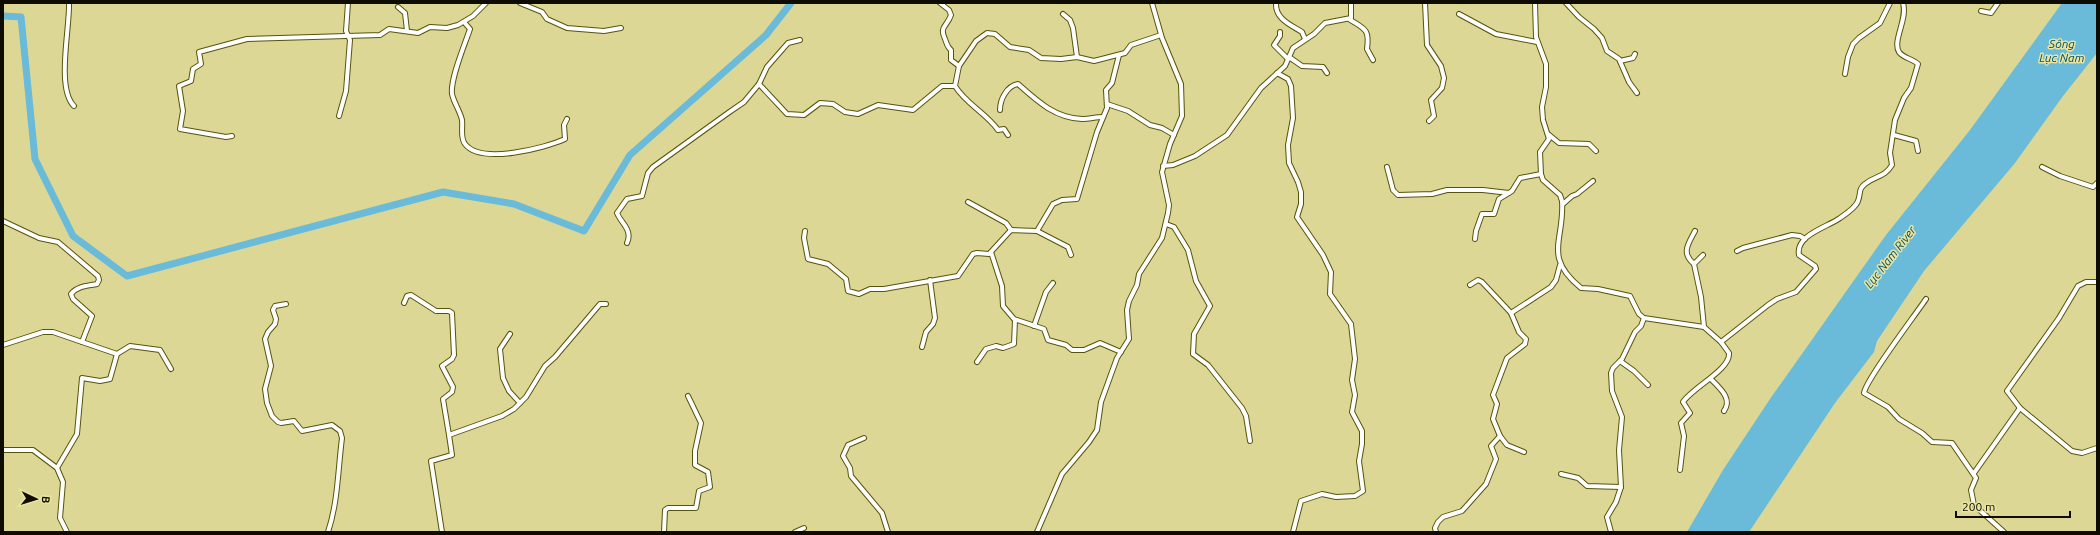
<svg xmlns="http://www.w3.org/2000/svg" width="2100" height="535" viewBox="0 0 2100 535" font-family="Ubuntu,sans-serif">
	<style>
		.water { fill: #6abada }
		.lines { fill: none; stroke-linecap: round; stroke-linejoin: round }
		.river { stroke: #6abada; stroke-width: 7 }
		.minor-casing { stroke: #58530b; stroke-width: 6 }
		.minor { stroke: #fff; stroke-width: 4 }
		.labels { text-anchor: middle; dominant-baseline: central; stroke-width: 3; stroke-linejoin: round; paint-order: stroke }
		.water-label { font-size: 12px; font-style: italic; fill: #044d62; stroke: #e9e5a1 }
	</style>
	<rect width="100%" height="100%" fill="#dcd794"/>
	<path class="water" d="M2062,3h35v50l-34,43 -48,67 -91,108 -47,70 -3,11 -39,51 -86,129h-62l36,-62 47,-71 116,-164 84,-105z"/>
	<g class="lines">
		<path class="river" d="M3,16l18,1 14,142 38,77 54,40 316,-84 71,12 70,27 46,-76 136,-120 25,-32"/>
		<defs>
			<g id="minor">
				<path d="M69,3c1,25 -13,85 5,103"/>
				<path d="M520,3l22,9 5,7 20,9 37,3 17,-3"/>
				<path d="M940,3l9,7 2,5c-4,12 -12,11 -6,24 2,5 2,8 6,11v10l8,6"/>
				<path d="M1276,3c-1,16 15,22 26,29l3,7"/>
				<path d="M1425,3l2,42 14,21 3,12 -2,10 -11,12 3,16 -5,5"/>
				<path d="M1535,3l1,34 10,27v23l-4,20 1,13 6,19 -9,13 1,22 2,6 17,15 2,6c3,39 -20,55 19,87l17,1 32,7 9,18 5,4 60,9 17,15 8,11c2,16 -37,35 -46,49l7,11 -9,10 3,13 -4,34"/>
				<path d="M1566,3l13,14 15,12 8,9 5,13 12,8 10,23 8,11"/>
				<path d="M398,7l7,6 2,18"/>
				<path d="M1981,11l10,2 7,-10"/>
				<path d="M1063,14l7,6 3,8 4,29"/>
				<path d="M1459,14l37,20 41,8"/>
				<path d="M1349,19c15,10 21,9 18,30l6,11"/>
				<path d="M464,22l6,7c-5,15 -20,50 -18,65 2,9 8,17 10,26 1,7 -2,18 3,24 16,21 80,4 100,-5l-1,-14 3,-6"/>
				<path d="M1280,32v4l-6,9 14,14"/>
				<path d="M1289,57l13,9 21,1 4,6"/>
				<path d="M1620,61l13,-3 2,-4"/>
				<path d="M1277,73l11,6 3,7 2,32 -5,27 1,18 9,19 3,10v12l-4,13 26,38 8,17 -1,22 21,30 4,35 -3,21 3,15 -3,17 10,19v13l-3,17 4,30 -8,5 -19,1 -14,-3 -21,7 -8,31"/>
				<path d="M1845,74l3,-17 5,-13 6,-6 21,-15 10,-20"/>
				<path d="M759,84l8,-17 21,-24 12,-3"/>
				<path d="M1107,104l21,7 22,14 12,3 12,7"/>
				<path d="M1000,110c0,-11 7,-24 18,-26 19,17 37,34 64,35 7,0 14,-2 21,-2"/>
				<path d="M339,116l7,-25 4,-51 -4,-9 2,-28"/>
				<path d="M1548,134l11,9 30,1 7,7"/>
				<path d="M1008,135l-4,-6 -6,1c-12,-17 -32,-26 -43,-44l4,-20 17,-25 11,-8 8,1 15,13 19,3 12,8 20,1 16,-2 17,4 31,-8 6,-8 30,-10"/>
				<path d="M1894,135l22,6 2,10"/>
				<path d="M232,136l-6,1 -46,-8 3,-18 -4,-25 12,-5 2,-12 8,-5 -2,-12 48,-13 133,-4 9,-6 29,4 12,-6 17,1 11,-3 15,-9 13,-13"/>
				<path d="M1163,166l10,-1 22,-9 32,-21 34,-47 24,-22 8,-18 21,-14 11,-11 26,-5v-15"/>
				<path d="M1387,167l6,23 5,5 34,-1 15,-4h36l26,3"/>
				<path d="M2042,167l18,9 33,11 4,-4"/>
				<path d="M968,202l38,21 5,7"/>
				<path d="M1563,204l9,-8 5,-2 16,-13"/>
				<path d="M3,221l36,17 19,4 40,34 1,4 -2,4c-9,2 -20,2 -26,10l2,5 19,17 -10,26"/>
				<path d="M1166,224l8,3 14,23 8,31 14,25 -16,28 -1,20 15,11 34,43 4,8 4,25"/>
				<path d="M805,231l-1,7 4,21 20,5 18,15 2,12 11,3 11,-5h14l74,-13 15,-22 4,-1 12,1 22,-24 26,1 16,-27 9,-4 15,-1 20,-67 10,-24 -1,-18 6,-7 7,-28"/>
				<path d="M1037,231l31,16 3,8"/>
				<path d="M1475,239l1,-8 6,-17h12l5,-15 13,-8 8,-13 21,-4"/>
				<path d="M627,243c6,-13 -6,-20 -10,-30l10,-14 15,-3 6,-23 5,-6 75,-54 16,-11 15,-18 28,30 17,1 16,-12 13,1 12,8 13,2 20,-9 35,5 29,-24h13"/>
				<path d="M1737,251l6,-3 49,-13 8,1 5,3"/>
				<path d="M991,252l11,34 1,20 11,13 30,10 4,11 18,5 6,5h12l16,-7 21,9"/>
				<path d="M1703,255l-9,9 7,33 3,30"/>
				<path d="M1694,264c-13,-11 -6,-20 1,-33"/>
				<path d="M2097,282h-11l-8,4 -19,32 -52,73 13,17 52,43 10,2 15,-5"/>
				<path d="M1470,285l8,-5 4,2 29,31 8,19 7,7 -1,5 -18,14 -14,37 4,9 -4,15 7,17 7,9 17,7"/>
				<path d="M1926,299c-10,15 -61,82 -62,94l24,14 11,12 23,14 10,9 20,1 24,35 -5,12 3,15 30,27"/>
				<path d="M404,303l3,-7 4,-1 25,16h13l3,2 2,42 -2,4 -10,7 11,21 -1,5 -9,7 6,36"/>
				<path d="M286,304l-11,2 -2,4 3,9 -1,5 -7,8 -3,7 6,27 -6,23 2,14 5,13 6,6 3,1 13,-2 8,10 30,-6 8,6 2,7c-4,31 -4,64 -14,94"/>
				<path d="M1511,313l40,-26 5,-7 4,-15"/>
				<path d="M1034,326l12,-34 7,-9"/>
				<path d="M510,334l-10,15 3,29 6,13 11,12"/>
				<path d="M1721,342l47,-37 9,-6 19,-7 20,-23 -1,-3 -16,-11c-4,-20 29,-28 41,-37 6,-4 16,-11 18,-17 3,-7 0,-12 7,-17 11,-9 19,-6 27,-19l-2,-12 5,-33 9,-22 7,-10 7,-24c-5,-5 -15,-6 -19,-12 -7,-11 9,-33 4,-49"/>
				<path d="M3,345l40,-13h10l64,22 13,-8 30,4 11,19"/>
				<path d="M922,347l4,-15 7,-8 2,-6 -5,-38"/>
				<path d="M1620,361l14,10 14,14"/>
				<path d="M977,362l9,-13 10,-3 7,2 11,-4 1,-24"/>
				<path d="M1711,379c8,9 22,19 13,32"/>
				<path d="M864,438l-16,7 -5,11 7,12 1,8 31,37 6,19"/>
				<path d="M3,450h30l24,18 6,14 -3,36 7,14"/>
				<path d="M57,468l20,-34 5,-56 18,3 10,-2 7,-25"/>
				<path d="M1974,473l46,-65"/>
				<path d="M1561,474l17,4 9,8 34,1"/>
				<path d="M442,532l-11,-71 21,-6 -3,-20 53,-19 12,-7 12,-12 19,-31 10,-9 45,-53h6"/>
				<path d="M664,532l1,-22 3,-2h28l3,-17 11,-4 -2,-15 -13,-7v-14l6,-28 -13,-27"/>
				<path d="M795,532l9,-4"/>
				<path d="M1037,532l25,-58 27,-32 8,-12 4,-28 16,-44 12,-19 -2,-29 2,-9 8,-16 2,-11 23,-36 6,-25 1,-8 -7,-33 8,-28 12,-28 -1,-32 -19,-46 -10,-35"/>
				<path d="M1436,532l-1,-4 3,-6 5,-5 19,-6 24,-27 10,-25 -5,-13 9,-10"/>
				<path d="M1611,532l-4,-15 9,-15 5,-15 -2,-37 3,-33 -10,-26 -1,-18 2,-5 9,-9 13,-27 6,-6 3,-8"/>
			</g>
		</defs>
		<use href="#minor" class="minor-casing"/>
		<use href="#minor" class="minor"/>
	</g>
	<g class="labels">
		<g class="water-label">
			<text x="2062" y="43">Sông<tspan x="2062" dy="14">Lục Nam</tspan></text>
			<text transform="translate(1890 257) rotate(-52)">Lục Nam River</text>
		</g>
	</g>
	<rect width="2100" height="535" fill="none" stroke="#0e0c00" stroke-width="8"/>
	<g transform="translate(36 499) rotate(94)" stroke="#e9e5a1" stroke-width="3" paint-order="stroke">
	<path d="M0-3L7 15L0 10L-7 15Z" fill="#0e0c00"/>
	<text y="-6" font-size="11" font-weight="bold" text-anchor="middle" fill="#0e0c00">B</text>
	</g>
	<path d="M1956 511v6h114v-6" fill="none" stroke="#0e0c00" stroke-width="2"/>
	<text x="1962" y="511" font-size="12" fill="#0e0c00" stroke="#e9e5a1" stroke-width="3" paint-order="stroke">200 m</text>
</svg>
